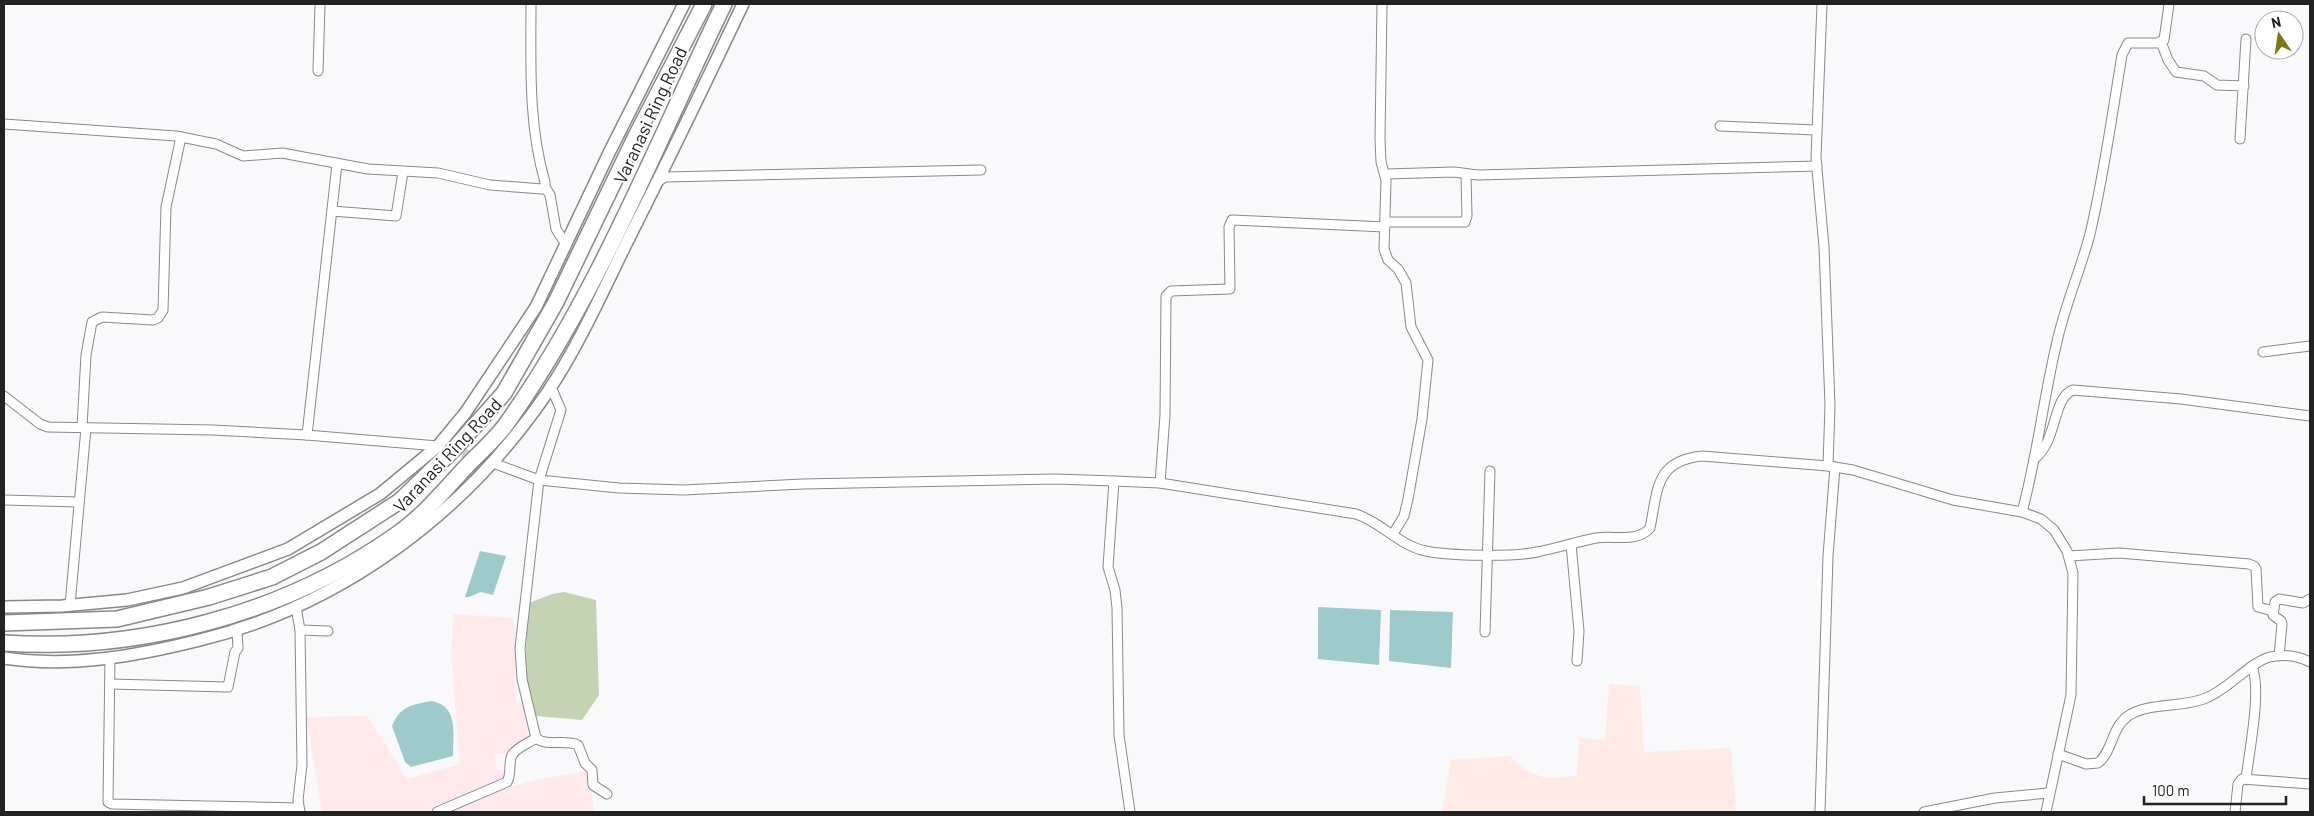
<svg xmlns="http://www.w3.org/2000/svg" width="2314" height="816" viewBox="0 0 2314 816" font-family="Barlow,sans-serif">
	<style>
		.industrial { fill: #ffeae5 }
		.education { fill: #ffe9eb }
		.green { fill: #c3d3b4 }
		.water { fill: #9ecacb }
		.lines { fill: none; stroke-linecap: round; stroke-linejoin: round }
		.minor-tunnel { stroke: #ceced1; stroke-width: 9; stroke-dasharray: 9 4.5; stroke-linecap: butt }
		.minor-casing { stroke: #89898c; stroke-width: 11 }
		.tertiary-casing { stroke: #89898c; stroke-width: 14 }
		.trunk-casing { stroke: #89898c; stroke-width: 18 }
		.minor { stroke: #fff; stroke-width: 9 }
		.tertiary { stroke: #fff; stroke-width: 11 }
		.trunk { stroke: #fff; stroke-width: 15 }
		.labels { text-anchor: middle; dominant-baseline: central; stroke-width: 4; stroke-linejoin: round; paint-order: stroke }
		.street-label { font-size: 18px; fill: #222223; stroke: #fff }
	</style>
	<rect width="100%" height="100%" fill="#f9f9fc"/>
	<path class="industrial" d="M1609,684l31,2 4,66 87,-4 5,64h-294l9,-52 59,-4 15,14 20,8 32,-2 2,-38 26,2z"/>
	<g class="education">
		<path d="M453,614l61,4 2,85h9l3,35 -20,14 -13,3 2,14 11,2 -1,5 -6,5 -75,31h-104l-16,-95 61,-1 40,63 53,-15 -9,-108z"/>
		<path d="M588,771l6,41h-148l51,-21 38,-11z"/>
	</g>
	<path class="green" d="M564,592l32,8 3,95 -17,25 -46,-4 -12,-41 5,-72 23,-9z"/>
	<g class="water">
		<path d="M480,551l26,5 -13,39 -12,-3 -12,5h-4z"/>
		<path d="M1318,607l63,3 -2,55 -61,-6z"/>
		<path d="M1390,610l63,2 -2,56 -62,-7z"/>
		<path d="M432,701c27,6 21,32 21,55l-42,11 -6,-5 -13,-36c9,-21 20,-21 40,-25z"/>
	</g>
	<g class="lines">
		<path class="minor-tunnel" d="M450,449l43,14"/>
		<defs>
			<g id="minor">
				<path d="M1382,4l-2,135 1,23 5,18 -2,69 4,11 10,9 8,14 5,44 17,33 -6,59 -14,80 -4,17 -11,18"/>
				<path d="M1822,4l-6,154 8,89 6,158 -2,61"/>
				<path d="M2161,42l7,18 8,12 28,4 13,9 27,1"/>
				<path d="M318,71l2,-67"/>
				<path d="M4,124l172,12 40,8 27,12 39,-3 86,16 70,4 52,12 52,4 3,-2v-5c-17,-58 -14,-119 -14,-178"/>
				<path d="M1720,126l96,4"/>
				<path d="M2240,139l6,-100"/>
				<path d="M1386,174l68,-2 24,3 339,-9"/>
				<path d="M657,182l8,-5 316,-7"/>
				<path d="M545,187l5,8 6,34 9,14"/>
				<path d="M332,211l64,5 7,-44"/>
				<path d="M1385,222h80l2,-6 -1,-42"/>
				<path d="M2263,352l47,-6"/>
				<path d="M4,396l36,28 8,3 165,3 94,5 131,11"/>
				<path d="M82,427l4,-72 6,-33 10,-5 51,3 5,-2 5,-8 3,-103 15,-70"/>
				<path d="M307,435l30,-271"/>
				<path d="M2034,459c24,-18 18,-61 39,-69l108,9 129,17"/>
				<path d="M493,463l46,17 80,8 65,2 119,-6 253,-5 58,2 46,2 196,31c25,8 44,32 70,37 24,5 87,6 111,1 20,-4 39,-10 59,-14 19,-3 41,5 54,-10 8,-39 5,-67 52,-72l126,10 25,4 100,30 69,12 19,7 13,11 13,21 6,22 -2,122 -25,117"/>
				<path d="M1114,481l-6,86 7,23 2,18 2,127 11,77"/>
				<path d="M1160,483l5,-68 1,-119 5,-5 59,-2 -1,-62 3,-7 153,7"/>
				<path d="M4,500l75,2"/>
				<path d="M2022,512c15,-55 21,-111 34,-166 8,-39 24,-74 34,-112 14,-59 22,-119 32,-179l6,-12h29l7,-3 5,-36"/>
				<path d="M1571,544l8,87 -2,30"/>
				<path d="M2069,556l50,-3 130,11 5,2 2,3 2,38 15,4"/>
				<path d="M70,605l16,-177"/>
				<path d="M296,607l4,23 28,1"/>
				<path d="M300,630l2,135 -4,35 2,12"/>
				<path d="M1485,632l5,-161"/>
				<path d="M2279,656l3,-32 -1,-3 -8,-6 2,-13 4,-3 24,4 7,-4"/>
				<path d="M110,658l-2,144 4,2 186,4"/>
				<path d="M110,684l118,3 7,-35 3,-4 -1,-17"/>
				<path d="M536,738c11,9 29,1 42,7l7,18 7,7 1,15 14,9"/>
				<path d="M2058,754l28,10 12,-1c15,-12 13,-35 30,-47 21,-14 55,-8 78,-18 23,-9 44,-36 64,-41 13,-3 28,-1 40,5"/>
				<path d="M2246,779c3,-27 16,-90 6,-112"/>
				<path d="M437,812l70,-30c5,-8 1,-19 5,-27 4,-7 17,-12 24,-17l-14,-59 -2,-31 19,-168 22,-70 -10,-23"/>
				<path d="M1820,812l8,-256 7,-89"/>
				<path d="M1924,812l71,-14 54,-5"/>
				<path d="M2235,812l3,-28 4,-5 68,5"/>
			</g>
			<g id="tertiary">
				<path d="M4,607l58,-1 65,-6 56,-12 105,-39 92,-55 58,-48 28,-34 70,-105 73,-154 75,-149"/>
				<path d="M4,658c66,10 132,-2 196,-18 143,-35 265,-127 347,-247 33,-49 57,-105 83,-157 39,-77 76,-154 113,-232"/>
			</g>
			<g id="trunk">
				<path d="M4,623l113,-4 92,-22 63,-20 49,-25 79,-51 55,-53 49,-55 52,-91 80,-166 68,-132"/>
				<path d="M4,643c136,9 280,-29 392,-108 26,-18 47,-43 68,-66 14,-15 31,-29 43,-46 91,-128 149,-279 217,-419"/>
			</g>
		</defs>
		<use href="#minor" class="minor-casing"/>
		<use href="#tertiary" class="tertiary-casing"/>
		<use href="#trunk" class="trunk-casing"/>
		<use href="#minor" class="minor"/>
		<use href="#tertiary" class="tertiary"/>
		<use href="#trunk" class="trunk"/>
	</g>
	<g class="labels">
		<g class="street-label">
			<text transform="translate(650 115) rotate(-65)">Varanasi Ring Road</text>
			<text transform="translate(447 455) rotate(-47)">Varanasi Ring Road</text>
		</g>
	</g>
	<rect width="2314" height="816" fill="none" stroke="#222223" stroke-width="10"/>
	<g transform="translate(2279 35) rotate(347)"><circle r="24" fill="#ffffff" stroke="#a7a7a7"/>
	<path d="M0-4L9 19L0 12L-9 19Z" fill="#7b771d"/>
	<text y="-8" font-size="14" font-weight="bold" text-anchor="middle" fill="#222223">N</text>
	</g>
	<path d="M2144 796v8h142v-8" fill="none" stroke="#222223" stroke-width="2.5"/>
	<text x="2152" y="796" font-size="15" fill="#222223" stroke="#ffffff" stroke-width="4" paint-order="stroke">100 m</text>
</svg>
